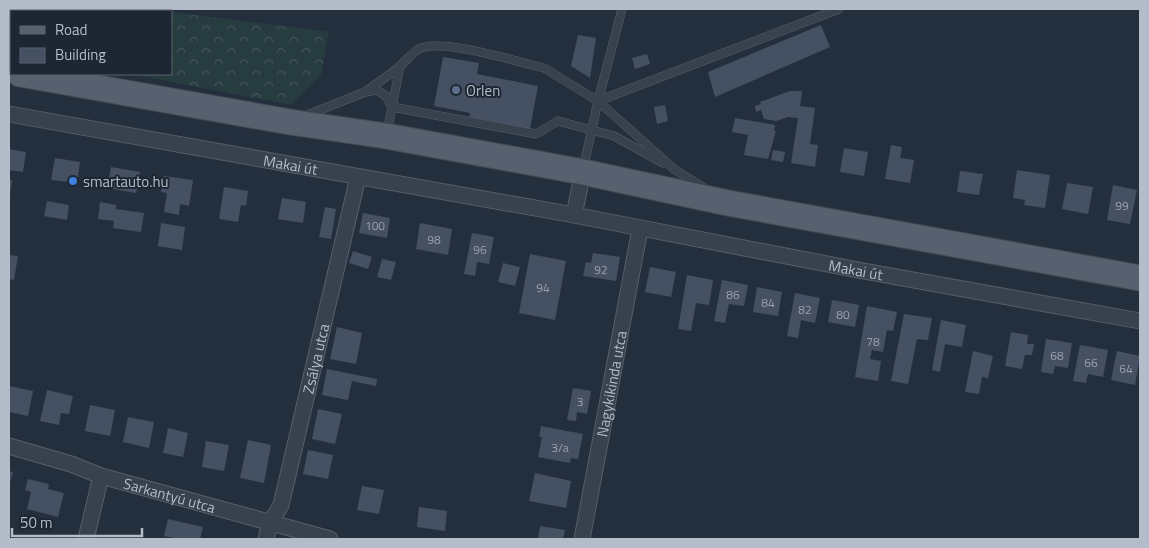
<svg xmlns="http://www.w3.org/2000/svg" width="1149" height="548" viewBox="0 0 1149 548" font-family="'Titillium Web',sans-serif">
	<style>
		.forest { fill: url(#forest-crowns) }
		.building { fill: #455162 }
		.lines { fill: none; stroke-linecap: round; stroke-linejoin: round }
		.service-casing { stroke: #565f6c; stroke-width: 9 }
		.minor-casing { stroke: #565f6c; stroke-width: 17 }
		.primary-casing { stroke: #414a57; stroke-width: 27 }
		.service { stroke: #38414e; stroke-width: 8 }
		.minor { stroke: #38414e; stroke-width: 15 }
		.primary { stroke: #56606e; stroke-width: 25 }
		.service-dot { fill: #5c6f8a; stroke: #1d2633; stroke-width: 2 }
		.shop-dot { fill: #3f7fe0; stroke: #1d2633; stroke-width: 2 }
		.labels { text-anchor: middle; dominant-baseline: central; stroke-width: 4; stroke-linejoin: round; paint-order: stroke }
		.number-label { font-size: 12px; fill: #98a1af }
		.poi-label { font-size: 15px; fill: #b4bcc9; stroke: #1d2633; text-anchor: start }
		.street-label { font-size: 15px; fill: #b4bcc9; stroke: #1d2633 }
	</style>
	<defs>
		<pattern id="forest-crowns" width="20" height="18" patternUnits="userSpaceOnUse" patternTransform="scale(1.25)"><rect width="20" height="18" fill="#263c3f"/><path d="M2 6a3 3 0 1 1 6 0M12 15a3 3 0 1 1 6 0" fill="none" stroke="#435659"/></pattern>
	</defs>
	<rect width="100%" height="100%" fill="#242f3e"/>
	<g class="forest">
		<path d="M9,9h130l24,2h-152v39h-2z"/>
		<path d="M171,12l158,20 -8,43 -30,30 -160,-31h40z"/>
	</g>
	<g class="building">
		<path d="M821,25l9,22 -115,50 -7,-25z"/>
		<path d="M578,35l18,3 -6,40 -19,-12z"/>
		<path d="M647,54l3,10 -15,5 -3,-11z"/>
		<path d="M443,57l36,6 -2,11 61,12 -8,43 -61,-12 1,-4 -36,-7z"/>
		<path d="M790,91h12l-2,15 15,2 -5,36 8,1 -3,22 -24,-4 7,-45 -10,-1 -12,4 -12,-2 -3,-9 -5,2 -1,-6 6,-2 -1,-2z"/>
		<path d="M665,105l3,16 -11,3 -3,-17z"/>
		<path d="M735,118l40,7 -1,6h2l-8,28 -24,-4 4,-20 -16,-3z"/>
		<path d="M891,145l11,2 -2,11 14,2 -4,23 -25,-4z"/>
		<path d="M844,148l24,4 -4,24 -24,-4z"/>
		<path d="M9,149l17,3 -3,20 -14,-2z"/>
		<path d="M773,150l12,2 -2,10 -12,-2z"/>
		<path d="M55,158l25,4 -3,21 -26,-3z"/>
		<path d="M111,167l29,5 -4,21 -29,-5z"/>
		<path d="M1017,170l33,5 -5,33 -21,-3 1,-5 -12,-2z"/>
		<path d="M960,171l23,3 -4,21 -22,-3z"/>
		<path d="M164,176l29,4 -4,26 -9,-2 -1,11 -15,-3 3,-19 -6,-1z"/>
		<path d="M9,180h3l-2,15h-1z"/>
		<path d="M1067,183l26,4 -5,27 -26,-5z"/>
		<path d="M1113,185l24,5 -7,34 -23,-4z"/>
		<path d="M224,187l24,4 -2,15 -5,-1 -3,17 -19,-3z"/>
		<path d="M282,198l24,4 -3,21 -25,-4z"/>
		<path d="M47,201l22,4 -2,15 -23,-4z"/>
		<path d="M100,202l16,3v4l28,4 -3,19 -28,-4 1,-7 -16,-2z"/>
		<path d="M325,207l11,2 -5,30 -12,-2z"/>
		<path d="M363,213l27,5 -3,20 -28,-5z"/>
		<path d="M161,223l24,4 -3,23 -24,-4z"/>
		<path d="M420,223l32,6 -4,26 -32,-6z"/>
		<path d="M472,233l22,4 -5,27 -12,-2 -2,14 -11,-2z"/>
		<path d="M353,251l19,6 -4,12 -19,-6z"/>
		<path d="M593,253l27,4 -4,24 -33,-5 3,-14 5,1z"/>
		<path d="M530,254l36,7 -11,59 -36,-7z"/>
		<path d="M9,255l9,1 -4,24 -5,-1z"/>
		<path d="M382,259l14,3 -5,18 -14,-3z"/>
		<path d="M503,263l17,4 -5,19 -17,-4z"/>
		<path d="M650,267l26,5 -5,25 -26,-5z"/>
		<path d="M687,275l26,5 -4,25 -13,-2 -5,28 -13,-2z"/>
		<path d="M722,280l26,5 -4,21 -15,-2 -4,19 -11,-2z"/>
		<path d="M757,287l25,5 -4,24 -25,-4z"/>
		<path d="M795,293l25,5 -5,25 -14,-3 -3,18 -11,-2z"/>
		<path d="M832,300l27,5 -4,22 -27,-5z"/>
		<path d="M867,306l30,6 -4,19 -6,-1 -4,22 -11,-2 -2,9 11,2 -3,20 -23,-4z"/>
		<path d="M904,314l28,4 -4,22 -11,-1 -9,45 -17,-3z"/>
		<path d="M941,320l25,5 -4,22 -17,-3 -5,28 -8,-2z"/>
		<path d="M337,327l25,6 -6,31 -26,-5z"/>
		<path d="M1011,332l17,3 -1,9h7l-2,11h-7l-3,14 -17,-3z"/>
		<path d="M1046,339l26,4 -4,25 -13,-2 -2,8 -12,-2z"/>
		<path d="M1080,345l28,5 -5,27 -15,-3 -2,9 -13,-2z"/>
		<path d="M973,351l20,5 -5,22 -6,-1 -3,17 -14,-2z"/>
		<path d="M1117,351l23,5 -5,29 -24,-5z"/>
		<path d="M327,369l50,10 -1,7 -24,-5 -4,19 -26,-5z"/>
		<path d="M9,386l24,5 -5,25 -19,-4z"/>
		<path d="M573,388l18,3 -4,23 -10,-2 -1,9 -9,-1z"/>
		<path d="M47,390l26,6 -4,18 -8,-1 -2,12 -19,-4z"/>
		<path d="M90,405l25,5 -5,26 -25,-5z"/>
		<path d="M318,409l24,5 -7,30 -23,-5z"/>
		<path d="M128,417l26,5 -5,26 -26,-6z"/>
		<path d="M541,426l42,8 -5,25 -7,-1 -1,5 -32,-6 4,-20h-3z"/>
		<path d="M168,428l20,5 -5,24 -20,-4z"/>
		<path d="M248,440l23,5 -7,38 -24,-5z"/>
		<path d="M206,441l23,4 -5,26 -22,-4z"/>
		<path d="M308,450l25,5 -5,24 -25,-5z"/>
		<path d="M9,471l4,1 -4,14z"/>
		<path d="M535,473l36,8 -5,27 -37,-7z"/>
		<path d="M28,479l21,5 -1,5 16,4 -6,24 -31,-8 4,-17 -6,-2z"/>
		<path d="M362,486l22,4 -5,24 -22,-4z"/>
		<path d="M419,507l28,4 -2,20 -28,-4z"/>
		<path d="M168,519l35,8 -3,12h-22l-14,-3z"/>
		<path d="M540,526l25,4 -2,9h-25z"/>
	</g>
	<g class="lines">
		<defs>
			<g id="service">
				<path d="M365,92c11,-8 23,-16 34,-25 7,-6 12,-13 20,-18 20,-11 89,10 113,16l12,3 54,33 77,69 30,18"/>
				<path d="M598,101l241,-92"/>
				<path d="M305,116l60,-24 12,-2 9,6 6,11 144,27 22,-13 56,15 49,27"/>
				<path d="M387,133l13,-67"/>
				<path d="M583,170l15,-69 24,-92"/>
			</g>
			<g id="minor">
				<path id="s1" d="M9,114l565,101 284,55 282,51"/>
				<path d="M574,215l9,-43"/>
				<path id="s2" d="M9,446l62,18 30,12 229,63"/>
				<path d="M86,539l15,-63"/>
				<path id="s3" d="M266,539l4,-16 11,-18 77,-328"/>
				<path id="s4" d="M582,539l58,-310"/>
			</g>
			<path id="primary" d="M20,74l270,48 96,14 197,36 145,31 412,75"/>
		</defs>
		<use href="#service" class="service-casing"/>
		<use href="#minor" class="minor-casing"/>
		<use href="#primary" class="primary-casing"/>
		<use href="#service" class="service"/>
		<use href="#minor" class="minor"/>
		<use href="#primary" class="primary"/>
	</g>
	<circle class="service-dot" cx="456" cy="90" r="5"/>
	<circle class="shop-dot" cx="73" cy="181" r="5"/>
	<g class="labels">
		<g class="number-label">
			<text x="1122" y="205">99</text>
			<text x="375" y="225">100</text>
			<text x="434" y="239">98</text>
			<text x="480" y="249">96</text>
			<text x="601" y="269">92</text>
			<text x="543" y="287">94</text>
			<text x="733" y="294">86</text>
			<text x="768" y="302">84</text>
			<text x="805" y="309">82</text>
			<text x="843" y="314">80</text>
			<text x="873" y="341">78</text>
			<text x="1057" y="355">68</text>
			<text x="1091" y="362">66</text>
			<text x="1126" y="368">64</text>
			<text x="580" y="401">3</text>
			<text x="560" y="447">3/a</text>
		</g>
		<g class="poi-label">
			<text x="466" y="90">Orlen</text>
			<text x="83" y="181">smartauto.hu</text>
		</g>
		<g class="street-label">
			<text stroke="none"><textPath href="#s1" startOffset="286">Makai út</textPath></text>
			<text stroke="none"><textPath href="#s1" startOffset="861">Makai út</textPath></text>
			<text stroke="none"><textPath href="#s3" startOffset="188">Zsálya utca</textPath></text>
			<text stroke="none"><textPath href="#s4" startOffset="158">Nagykikinda utca</textPath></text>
			<text stroke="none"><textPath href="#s2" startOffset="168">Sarkantyú utca</textPath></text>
		</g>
	</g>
	<rect width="1149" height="548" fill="none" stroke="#b4bcc9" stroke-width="20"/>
	<rect x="10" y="10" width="162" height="65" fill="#1d2633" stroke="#59626f"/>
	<rect x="20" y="26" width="25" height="8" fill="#56606e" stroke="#59626f"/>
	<text x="55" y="35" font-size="15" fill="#b4bcc9">Road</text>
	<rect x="20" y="48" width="25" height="15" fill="#455162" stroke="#59626f"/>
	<text x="55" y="60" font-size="15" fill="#b4bcc9">Building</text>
	<path d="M12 528v8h130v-8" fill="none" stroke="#b4bcc9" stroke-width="2.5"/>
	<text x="20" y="528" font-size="15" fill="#b4bcc9" stroke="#1d2633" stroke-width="4" paint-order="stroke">50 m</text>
</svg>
